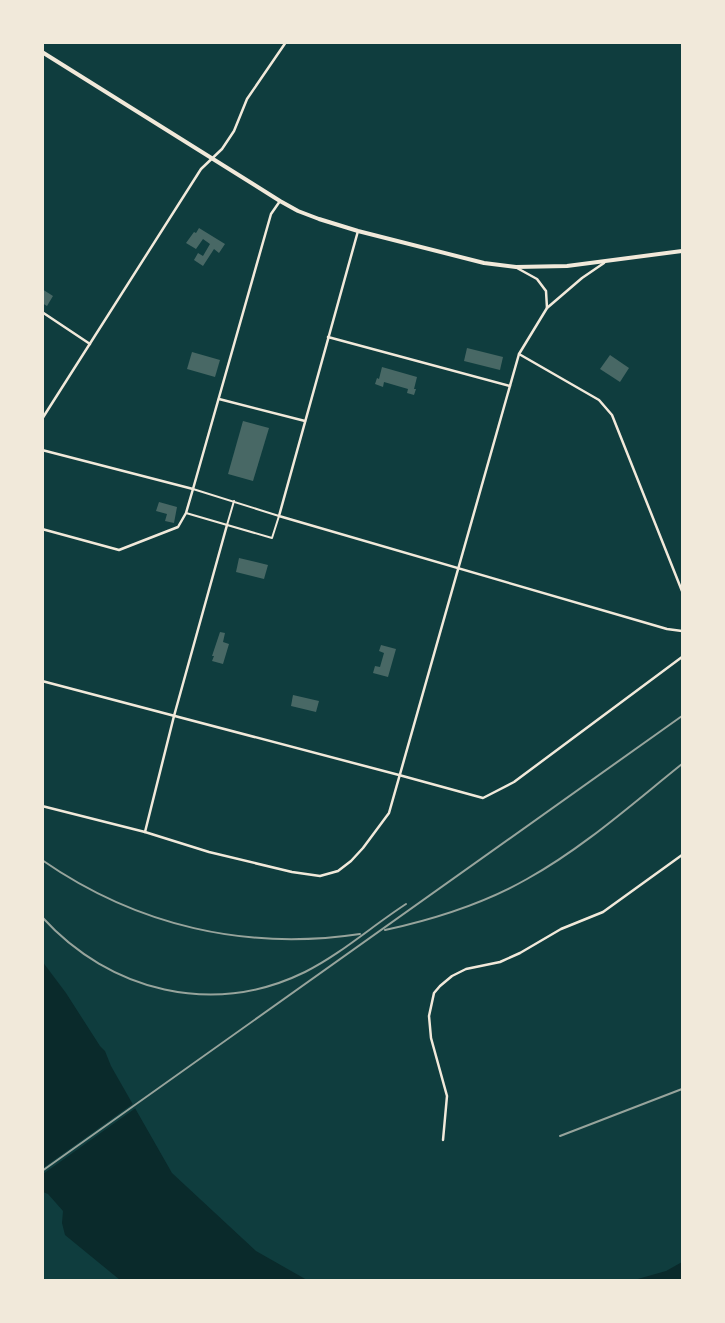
<svg xmlns="http://www.w3.org/2000/svg" width="725" height="1323" viewBox="0 0 725 1323" font-family="'Exo 2',sans-serif">
	<style>
		.water { fill: #0a2a2b }
		.pier { fill: #0f3d3e }
		.building { fill: #486865 }
		.lines { fill: none; stroke-linecap: round; stroke-linejoin: round }
		.pedestrian { stroke: #f1e9da; stroke-width: 2 }
		.minor { stroke: #f1e9da; stroke-width: 2.5 }
		.secondary { stroke: #f1e9da; stroke-width: 4 }
		.rail { stroke: #97a49c; stroke-width: 2 }
	</style>
	<rect width="100%" height="100%" fill="#0f3d3e"/>
	<g class="water">
		<path d="M42,961l24,32 34,53 5,5 6,15 61,107 84,78 51,29h-187l-55,-45 -3,-12 1,-12 -15,-17 -5,-2z"/>
		<path d="M682,1262v18h-48l32,-9z"/>
	</g>
	<path class="pier" d="M134,1103l3,4 -94,67v-6z"/>
	<g class="building">
		<path d="M199,228l26,16 -6,9 -5,-4 -11,17 -9,-6 4,-7 5,3 7,-12 -7,-5 -7,10 -10,-6 8,-11 2,1z"/>
		<path d="M42,289l11,7 -6,10 -5,-3z"/>
		<path d="M467,348l36,9 -3,13 -36,-9z"/>
		<path d="M192,352l28,8 -5,17 -28,-8z"/>
		<path d="M610,355l19,13 -9,14 -20,-13z"/>
		<path d="M382,367l35,10 -3,12h2l-2,6 -7,-2 1,-4 -24,-7 -1,5 -8,-3 2,-6 2,1z"/>
		<path d="M243,421l26,7 -16,53 -25,-7z"/>
		<path d="M159,502l18,5 -3,16 -9,-2 2,-7 -11,-3z"/>
		<path d="M239,558l29,7 -4,14 -28,-7z"/>
		<path d="M220,632l5,1 -2,9 6,2 -6,20 -11,-3 2,-5h-2z"/>
		<path d="M381,645l15,4 -8,28 -15,-4 2,-7 5,1 4,-14 -5,-2z"/>
		<path d="M293,695l26,6 -3,11 -25,-6z"/>
	</g>
	<g class="lines">
		<g class="pedestrian">
			<path d="M186,513l86,25 7,-22 -86,-27"/>
			<path d="M227,525l7,-24"/>
		</g>
		<g class="minor">
			<path d="M358,231l-79,285 388,113 15,2"/>
			<path d="M517,268l20,11 9,12 1,17"/>
			<path d="M42,312l48,32"/>
			<path d="M328,337l182,49"/>
			<path d="M519,354l80,46 13,15 70,176"/>
			<path d="M219,399l86,22"/>
			<path d="M42,419l159,-250 21,-20 12,-18 13,-32 39,-57"/>
			<path d="M42,450l151,39"/>
			<path d="M42,529l77,21 59,-23 8,-14 7,-24 78,-275 9,-13"/>
			<path d="M42,681l357,94 84,23 31,-16 168,-125"/>
			<path d="M42,806l103,26 64,20 83,20 28,4 18,-5 13,-10 12,-13 26,-35 130,-459 28,-46 35,-30 22,-15"/>
			<path d="M145,832l29,-116 53,-191"/>
			<path d="M443,1140l4,-44 -16,-58 -2,-22 5,-23 6,-7 12,-10 14,-7 34,-7 20,-9 41,-24 42,-17 79,-57"/>
		</g>
		<path class="secondary" d="M42,52l238,149 18,10 21,8 39,12 126,32 32,4 51,-1 115,-15"/>
		<g class="rail">
			<path d="M42,860c95,66 204,91 318,74"/>
			<path d="M42,917c68,75 171,100 263,55 36,-18 67,-46 101,-68"/>
			<path d="M385,930c50,-11 98,-26 142,-51 56,-31 105,-75 155,-115"/>
			<path d="M560,1136l122,-47"/>
			<path d="M42,1171l640,-455"/>
		</g>
	</g>
	<rect width="725" height="1323" fill="none" stroke="#f1e9da" stroke-width="88"/>
</svg>
